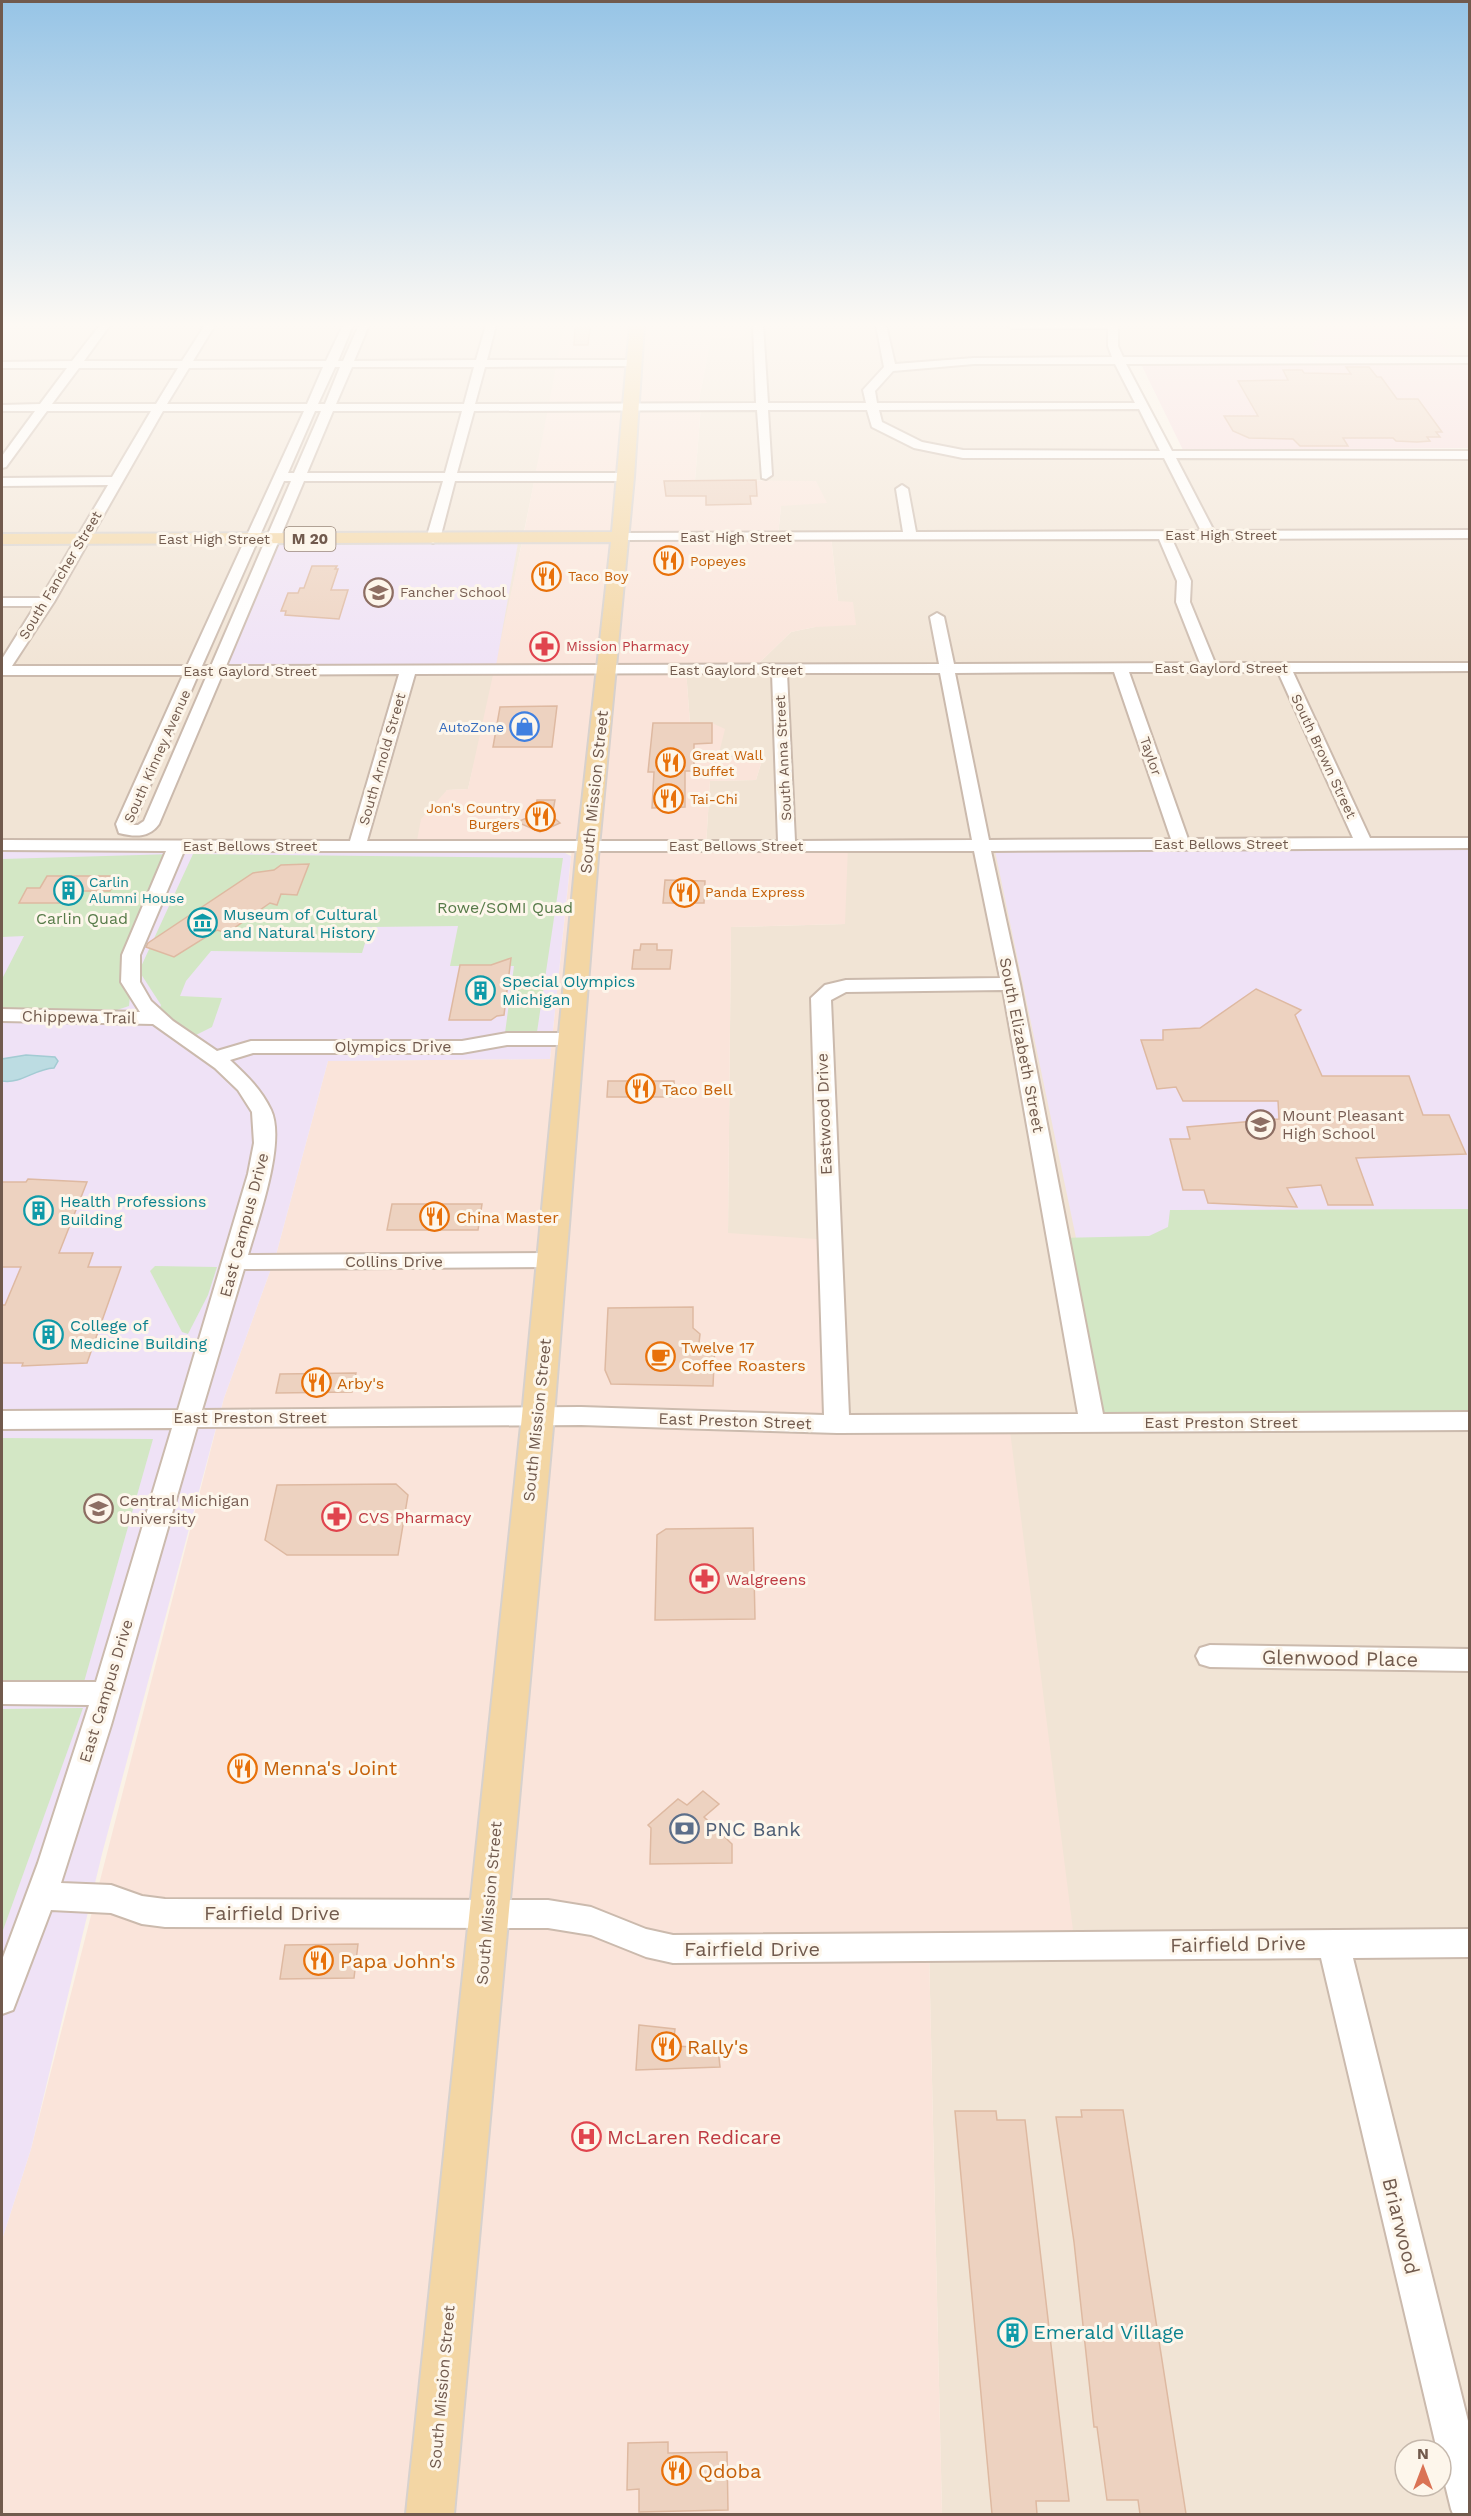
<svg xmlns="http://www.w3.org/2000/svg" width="1471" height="2516" viewBox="0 0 1471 2516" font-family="'Work Sans',sans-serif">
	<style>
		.residential { fill: #f1e4d5; fill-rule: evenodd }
		.commercial { fill: #fae4da }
		.education { fill: #efe2f6 }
		.medical { fill: #f7dadd }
		.green { fill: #d3e7c5 }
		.water { fill: #bcdce2; stroke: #a3cbd3; stroke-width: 1.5 }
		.building { fill: #edd2c0; stroke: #deb9a1; stroke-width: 1.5 }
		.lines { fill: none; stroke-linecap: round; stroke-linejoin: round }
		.minor-casing { stroke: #cbbaad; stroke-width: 4 }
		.major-casing { stroke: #d7d1cd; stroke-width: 4 }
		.minor { fill: #fff; fill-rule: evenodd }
		.major { fill: #f3d6a4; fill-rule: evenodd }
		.labels { text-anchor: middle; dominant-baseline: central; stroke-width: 6; stroke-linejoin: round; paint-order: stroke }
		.far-street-label { font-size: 14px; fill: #715a4d; stroke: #fdf6eb }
		.far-food-label { font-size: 14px; fill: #c56008; stroke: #fdf6eb; text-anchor: start }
		.far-education-label { font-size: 14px; fill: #785e54; stroke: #fdf6eb; text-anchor: start }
		.far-health-label { font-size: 14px; fill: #be3a42; stroke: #fdf6eb; text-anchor: start }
		.far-shop-label { font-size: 14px; fill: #366cbe; stroke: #fdf6eb; text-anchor: end }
		.far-culture-label { font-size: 14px; fill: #0d838f; stroke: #fdf6eb; text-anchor: start }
		.shield { fill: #fdf6eb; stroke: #9b897c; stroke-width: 1.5 }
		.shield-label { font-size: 15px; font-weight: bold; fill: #715a4d }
		.street-label { font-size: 16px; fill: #715a4d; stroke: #fdf6eb }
		.park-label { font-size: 16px; fill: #577b49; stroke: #fdf6eb }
		.culture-label { font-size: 16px; fill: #0d838f; stroke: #fdf6eb; text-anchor: start }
		.food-label { font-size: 16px; fill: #c56008; stroke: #fdf6eb; text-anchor: start }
		.education-label { font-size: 16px; fill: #785e54; stroke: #fdf6eb; text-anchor: start }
		.health-label { font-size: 16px; fill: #be3a42; stroke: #fdf6eb; text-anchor: start }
		.near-street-label { font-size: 20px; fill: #715a4d; stroke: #fdf6eb }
		.near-food-label { font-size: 20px; fill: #c56008; stroke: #fdf6eb; text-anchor: start }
		.near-service-label { font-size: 20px; fill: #4e5e75; stroke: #fdf6eb; text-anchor: start }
		.near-health-label { font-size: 20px; fill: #be3a42; stroke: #fdf6eb; text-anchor: start }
		.near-culture-label { font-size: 20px; fill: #0d838f; stroke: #fdf6eb; text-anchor: start }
	</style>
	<rect width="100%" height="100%" fill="#faf2e6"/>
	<g class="residential">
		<path d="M2,325h564l-72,354 -26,110 -21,1 -31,56 -414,-1z"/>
		<path d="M744,325h725v35l-349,1 47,94h302v2059h-527l-13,-565 -92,-525 -109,-190 3,-307 114,-3 -139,-77 4,-66 46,-1 7,-23h-45l-28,-34 -4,-53h66l39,-38 24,-5 23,-26 -7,-65 -53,1 3,-31 -18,-26 -68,1 6,-75 -3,-1 13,-67 34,-1zM1405,2450h36v36h-36z"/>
	</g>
	<path class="commercial" d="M564,325h180l1,12 -34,1 -13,67h3l-6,75 121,1 11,22 -46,3 -3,30h53l7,65 15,1 3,23 -41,2 -24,5 -39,38h-66l4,53h22l13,6 -7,28h45l-7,23 -46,1 -4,65h142l-3,78 -114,3 -3,306 102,7 7,184 172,-1 66,523 -146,3 13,565h-940v-274l29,-91 193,-751 52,-143 52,-194 222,-2 22,-211 -156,-2 5,-27 26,-29 21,-1 56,-256z"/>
	<g class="education">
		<path d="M270,543h248l-23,128 -279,1z"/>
		<path d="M1469,849v548l-359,3 -115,-549z"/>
		<path d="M2,851l563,2 6,3 -21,203 -222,2 -52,194 -52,143 -122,456 -71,295 -29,91z"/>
	</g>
	<path class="medical" d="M1310,325h115l34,39h10v84l-286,2 -42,-86h182l-12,-20 8,-5z"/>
	<g class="green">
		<path d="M174,854l-39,92 -6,60 -12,4 -115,-1v-30l22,-43 -22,1v-78z"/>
		<path d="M193,854l370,4 -26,174 -32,1 9,-67h-64l8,-40 -88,1 -8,26 -151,-2 -25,30 -6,15 42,2 -10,29 -16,8 -38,-23 3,-7 -22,-34z"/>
		<path d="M1469,1209v212l-377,2 -34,-185 91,-2 19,-9 2,-17z"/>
		<path d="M155,1266l62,1 -9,28 -20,39 -6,-2 -32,-61z"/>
		<path d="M2,1438l151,1 -69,243 -82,-1z"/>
		<path d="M83,1708l-81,225v-224z"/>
	</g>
	<path class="water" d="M26,1055l29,2 3,4 -4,7c-20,1 -32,16 -52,13v-22z"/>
	<g class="building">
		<path d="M575,328h15l-2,17h-14z"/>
		<path d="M1346,367h23l8,10h4l16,22h21l24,33h-6l4,5h-13l3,4 -13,1 -21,-1 -3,-3h-50l5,8h-48l-7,-7 -44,-1 -16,-7 -9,-15h34l-20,-35 50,-1 -5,-10h19l2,3 47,1z"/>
		<path d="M756,480l1,16h-7l1,8 -45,1v-9h-40l-2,-15z"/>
		<path d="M661,552h17v18h-18z"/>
		<path d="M312,566h25l-2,3h3l-7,21h17l-9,29 -54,-4 1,-4h-5l7,-18h10l2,-5h4z"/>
		<path d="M537,567h20v15l-22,2z"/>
		<path d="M557,706l-5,41h-59l7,-40z"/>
		<path d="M653,723h59v20l-18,1v27h-9v36l-33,1 2,-36h-6z"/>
		<path d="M537,800h18l-3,16 8,7 -20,9 -23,-10 17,-7z"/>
		<path d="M309,864l-12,31 -16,-1 -4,11 -7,-2 -43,30 -10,-3 -43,27 -28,-10 2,-4 105,-70 21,-3 7,-5z"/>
		<path d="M47,876h70l-7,15h-30l-6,12h-55l8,-15h13z"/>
		<path d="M665,880l40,1 -1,22h-41z"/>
		<path d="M641,944h16v6h15l-2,19h-38l2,-19h6z"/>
		<path d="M511,958l-7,57 -7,1 -6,4h-42l11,-55h31z"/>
		<path d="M1256,989l45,21 -6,5 27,61h87l14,39h26l17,39 -110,4 17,47h-45l-7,-20 -34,3 10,19 -89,-4 -4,-13h-21l-13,-51h20l-3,-12 92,-8 -1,-18h-95l-7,-14 -19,2 -16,-49h22v-10l37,-2z"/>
		<path d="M608,1081h66v16h-67z"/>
		<path d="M28,1179l59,3 -28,71h34l-5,14h33l-34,96 -65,3 1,-3h-21v-58h3l16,-38h-19v-85h24z"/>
		<path d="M392,1204h90l-4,26h-91z"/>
		<path d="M693,1307v21l7,6 -1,9h16l-2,43 -102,-2 -6,-14 3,-62z"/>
		<path d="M356,1373l-4,19 -76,1 4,-19z"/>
		<path d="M396,1484l12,11 -10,60h-111l-22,-15 12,-55z"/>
		<path d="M753,1528l2,91 -100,1 2,-85 9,-6z"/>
		<path d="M703,1791l16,13 -15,13 28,27v19l-82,1 1,-36 -3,-3 30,-26 9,6z"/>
		<path d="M358,1944l-4,34 -74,1 5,-34z"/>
		<path d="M639,2025l36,4 -2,17 45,2 2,19 -84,3z"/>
		<path d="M1081,2110h42l63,404h-46l-2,-14h-31l-10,-73h-3l-20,-185 -18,-125h26z"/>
		<path d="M955,2111h41l1,9h28l44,381h-33l1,13h-45z"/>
		<path d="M668,2442v11l59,-1 1,58 -89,2v-23l-12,1 1,-47z"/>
	</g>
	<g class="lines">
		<defs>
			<g id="minor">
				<path d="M100,325h10l-26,36h98l23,-36h10l-22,36h133l17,-36h10l-15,36h5l16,-36h10l-15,36 122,-1 10,-35h10l-9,35h147l6,3 -6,3 -149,1 -10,37 281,-1 -3,-78h10l5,78h98l-3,-13 21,-23 -8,-42h10l9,39 79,-6 138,-1 -4,-11v-18h-96l-5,-3h111v21l5,11h347v6l-344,1 46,87h298v8l-294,-1 38,73 256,-1v8l-298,1 19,42 -1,21 25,61h255v8l-177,1 77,166h100v10l-479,3 29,133 83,430 367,-2v18l-633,3 -256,-8 -384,2 -86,298 -50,158 50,2 31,11 23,3 383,1 43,7 55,22 27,6 797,-6v28l-117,1 117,471v85h-17l-2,-5 -10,-41v-18h-4l-116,-492 -648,5 -27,-6 -55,-22 -43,-7 -383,-1 -23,-3 -31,-11 -60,-3 -38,100 -11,4v-54l36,-97 51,-158 -87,-1v-22h94l76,-254 -170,1v-18l176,-1 70,-236 6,-31 -2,-31 -14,-22 -23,-22 -62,-44 -151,-3v-12l138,3 -19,-30 1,-27 44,-104 -164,-1v-10l348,1 49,-167 -177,1 -63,149c-10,14 -24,13 -40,9l-3,-9 67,-149h-181v-16l33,-53h-33v-8h39l67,-113 -106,1v-8l110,-1 39,-66h-104l-41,56 -4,1v-12l33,-45h-33v-6l38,-1 27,-36h-65v-6l70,-1zM974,364h141l20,39h-258l-2,-12 18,-20zM323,367l-16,37h-140l22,-36zM335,367h5l-15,37h-7zM352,367h122l-10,37h-128zM79,368h99l-22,36h-104zM1139,409l21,42 -197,-1 -41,-8 -40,-20 -3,-12zM757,410l5,68 4,1 6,-4 -4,-65h99l5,17 42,21 49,10h201l37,73 -285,1 -8,-43 -6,-4 -6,4 7,43 -284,1 -5,1v6l545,-1 18,42 -1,21 24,61 -246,1 -10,-47 -7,-4 -7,4 9,47 -713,2 78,-185h139l-17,58 7,4 7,-4 15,-58h171l6,-4 -6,-4h-169l17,-62zM163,411h141l-117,255h-175l42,-64zM315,411h6l-27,62h-6zM333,411h129l-17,62h-138zM284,481h7l-80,185h-9zM1114,672l57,167 -182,1 -34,-167zM1129,672h149l75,166 -165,1zM772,673l6,168h-411l48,-167zM787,673h153l32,167 -177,1zM198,675h9l-63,146 -6,4h-5zM184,851h790l26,127 -154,2 -21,5 -14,13 13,417 -243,-8 -379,3 42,-141 309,-2 8,-2 3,-5 -3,-5 -8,-2 -305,2c10,-35 38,-113 23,-145 -10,-21 -25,-35 -41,-50l23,-7h209l45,-8h66l10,-6 -10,-6h-66l-45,8h-211l-34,10 -44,-30 -22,-20 -11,-19v-27zM1003,990l75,424 -229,1 -18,-415 15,-8z"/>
				<path d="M1210,1645l260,4v22l-260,-4 -10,-3 -4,-8 4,-8z"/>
			</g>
			<path id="major" d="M630,325h14l-10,152 -36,380 -44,559 -100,1098h-48l116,-1098 54,-559 35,-315 -609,2v-10l610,-2z"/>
		</defs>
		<use href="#minor" class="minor-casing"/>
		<use href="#major" class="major-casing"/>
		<use href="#minor" class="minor"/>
		<use href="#major" class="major"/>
	</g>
	<linearGradient id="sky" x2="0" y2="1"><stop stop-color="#96c4e6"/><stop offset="0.48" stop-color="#fdf9f4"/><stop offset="1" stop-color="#fdf9f4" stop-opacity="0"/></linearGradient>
	<rect width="1471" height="677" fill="url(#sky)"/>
	<defs>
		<symbol id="restaurant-ring" viewBox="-11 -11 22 22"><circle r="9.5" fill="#fdf6eb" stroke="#e8710a" stroke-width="1.5"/><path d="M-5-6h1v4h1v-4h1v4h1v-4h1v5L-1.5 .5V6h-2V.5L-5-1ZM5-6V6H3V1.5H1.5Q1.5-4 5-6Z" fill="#e8710a"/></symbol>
		<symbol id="school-ring" viewBox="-11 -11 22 22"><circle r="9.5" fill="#fdf6eb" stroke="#8d6e63" stroke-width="1.5"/><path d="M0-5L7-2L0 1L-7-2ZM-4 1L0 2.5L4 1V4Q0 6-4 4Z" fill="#8d6e63"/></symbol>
		<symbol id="pharmacy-ring" viewBox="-11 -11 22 22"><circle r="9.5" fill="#fdf6eb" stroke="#e0444e" stroke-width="1.5"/><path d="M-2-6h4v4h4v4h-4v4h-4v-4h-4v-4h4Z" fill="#e0444e"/></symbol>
		<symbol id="shop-ring" viewBox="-11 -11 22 22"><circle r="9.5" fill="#fdf6eb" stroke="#3f7fe0" stroke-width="1.5"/><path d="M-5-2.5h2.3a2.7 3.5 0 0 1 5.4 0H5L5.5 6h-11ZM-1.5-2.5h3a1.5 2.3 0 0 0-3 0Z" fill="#3f7fe0"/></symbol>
		<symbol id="building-ring" viewBox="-11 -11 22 22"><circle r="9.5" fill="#fdf6eb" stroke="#0f9aa8" stroke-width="1.5"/><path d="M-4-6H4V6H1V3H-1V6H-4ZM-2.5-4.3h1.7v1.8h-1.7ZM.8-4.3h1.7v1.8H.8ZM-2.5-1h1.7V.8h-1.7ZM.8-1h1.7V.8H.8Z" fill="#0f9aa8"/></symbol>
		<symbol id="museum-ring" viewBox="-11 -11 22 22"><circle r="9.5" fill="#fdf6eb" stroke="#0f9aa8" stroke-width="1.5"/><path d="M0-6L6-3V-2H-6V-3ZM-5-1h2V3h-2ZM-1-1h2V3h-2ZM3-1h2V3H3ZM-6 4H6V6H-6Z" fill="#0f9aa8"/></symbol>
		<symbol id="cafe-ring" viewBox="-11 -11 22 22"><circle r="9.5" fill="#fdf6eb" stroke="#e8710a" stroke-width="1.5"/><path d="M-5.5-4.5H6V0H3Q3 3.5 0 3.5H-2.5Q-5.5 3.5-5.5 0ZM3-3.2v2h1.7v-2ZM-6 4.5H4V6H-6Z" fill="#e8710a"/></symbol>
		<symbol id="university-ring" viewBox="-11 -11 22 22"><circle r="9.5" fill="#fdf6eb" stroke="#8d6e63" stroke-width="1.5"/><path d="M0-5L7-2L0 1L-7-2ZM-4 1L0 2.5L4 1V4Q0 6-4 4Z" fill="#8d6e63"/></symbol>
		<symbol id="bank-ring" viewBox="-11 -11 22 22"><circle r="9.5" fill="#fdf6eb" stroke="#5c6f8a" stroke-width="1.5"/><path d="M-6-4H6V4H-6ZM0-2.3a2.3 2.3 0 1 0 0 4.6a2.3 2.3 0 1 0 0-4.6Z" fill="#5c6f8a"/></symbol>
		<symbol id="hospital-ring" viewBox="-11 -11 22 22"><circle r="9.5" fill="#fdf6eb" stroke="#e0444e" stroke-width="1.5"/><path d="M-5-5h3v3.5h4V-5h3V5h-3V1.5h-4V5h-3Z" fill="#e0444e"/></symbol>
	</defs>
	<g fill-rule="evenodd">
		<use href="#restaurant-ring" x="652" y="544" width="33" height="33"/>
		<use href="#restaurant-ring" x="530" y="560" width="33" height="33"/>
		<use href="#school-ring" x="362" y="576" width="33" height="33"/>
		<use href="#pharmacy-ring" x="528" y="630" width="33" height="33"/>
		<use href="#shop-ring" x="508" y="710" width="33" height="33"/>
		<use href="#restaurant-ring" x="654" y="746" width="33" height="33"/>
		<use href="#restaurant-ring" x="652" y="782" width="33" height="33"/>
		<use href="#restaurant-ring" x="524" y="800" width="33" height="33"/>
		<use href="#building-ring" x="52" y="874" width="33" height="33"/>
		<use href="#restaurant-ring" x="668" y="876" width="33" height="33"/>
		<use href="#museum-ring" x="186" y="906" width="33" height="33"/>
		<use href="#building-ring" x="464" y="974" width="33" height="33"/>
		<use href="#restaurant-ring" x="624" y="1072" width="33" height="33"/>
		<use href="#school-ring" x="1244" y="1108" width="33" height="33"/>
		<use href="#building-ring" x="22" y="1194" width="33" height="33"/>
		<use href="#restaurant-ring" x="418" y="1200" width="33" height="33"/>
		<use href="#building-ring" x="32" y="1318" width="33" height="33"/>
		<use href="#cafe-ring" x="644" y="1340" width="33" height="33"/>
		<use href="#restaurant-ring" x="300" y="1366" width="33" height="33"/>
		<use href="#university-ring" x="82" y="1492" width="33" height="33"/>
		<use href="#pharmacy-ring" x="320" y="1500" width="33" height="33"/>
		<use href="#pharmacy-ring" x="688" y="1562" width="33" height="33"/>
		<use href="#restaurant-ring" x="226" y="1752" width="33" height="33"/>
		<use href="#bank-ring" x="668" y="1812" width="33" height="33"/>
		<use href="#restaurant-ring" x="302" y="1944" width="33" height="33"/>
		<use href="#restaurant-ring" x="650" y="2030" width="33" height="33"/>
		<use href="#hospital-ring" x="570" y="2120" width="33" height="33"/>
		<use href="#building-ring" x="996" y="2316" width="33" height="33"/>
		<use href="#restaurant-ring" x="660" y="2454" width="33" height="33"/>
	</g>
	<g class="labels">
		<g class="far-street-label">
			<text x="1221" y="535">East High Street</text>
			<text x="736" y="537">East High Street</text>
			<text x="214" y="539">East High Street</text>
			<text transform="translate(60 575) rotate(-59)">South Fancher Street</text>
			<text x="1221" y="668">East Gaylord Street</text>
			<text x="736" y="670">East Gaylord Street</text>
			<text x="250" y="671">East Gaylord Street</text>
			<text transform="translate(157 756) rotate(-66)">South Kinney Avenue</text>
			<text transform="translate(1151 756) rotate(71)">Taylor</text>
			<text transform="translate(1324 756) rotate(65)">South Brown Street</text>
			<text transform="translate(783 758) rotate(-93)">South Anna Street</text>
			<text transform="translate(382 759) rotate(-74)">South Arnold Street</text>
			<text x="1221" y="844">East Bellows Street</text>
			<text x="250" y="846">East Bellows Street</text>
			<text x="736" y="846">East Bellows Street</text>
		</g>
		<g class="far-food-label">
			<text x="690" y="561">Popeyes</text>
			<text x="568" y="576">Taco Boy</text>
			<text x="692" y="755">Great Wall<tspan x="692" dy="16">Buffet</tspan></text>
			<text x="690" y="799">Tai-Chi</text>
			<text x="520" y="808" text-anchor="end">Jon's Country<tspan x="520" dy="16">Burgers</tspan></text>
			<text x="705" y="892">Panda Express</text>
		</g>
		<g class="far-education-label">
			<text x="400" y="592">Fancher School</text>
		</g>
		<g class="far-health-label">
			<text x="566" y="646">Mission Pharmacy</text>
		</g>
		<g class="far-shop-label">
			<text x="504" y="727">AutoZone</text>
		</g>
		<g class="far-culture-label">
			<text x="89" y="882">Carlin<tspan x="89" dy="16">Alumni House</tspan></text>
		</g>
		<rect class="shield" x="284.5" y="527" width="51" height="24" rx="4.5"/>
		<g class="shield-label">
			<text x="310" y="539">M 20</text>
		</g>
		<g class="street-label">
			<text transform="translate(594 792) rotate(-84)">South Mission Street</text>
			<text transform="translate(79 1017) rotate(1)">Chippewa Trail</text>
			<text transform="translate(1022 1045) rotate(79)">South Elizabeth Street</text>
			<text x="393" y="1046">Olympics Drive</text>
			<text transform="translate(824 1114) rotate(-92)">Eastwood Drive</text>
			<text transform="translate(244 1225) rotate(-75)">East Campus Drive</text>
			<text x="394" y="1261">Collins Drive</text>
			<text x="250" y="1417">East Preston Street</text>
			<text transform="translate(537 1420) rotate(-84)">South Mission Street</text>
			<text transform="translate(735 1421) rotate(2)">East Preston Street</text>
			<text x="1221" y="1422">East Preston Street</text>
			<text transform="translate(106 1691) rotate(-73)">East Campus Drive</text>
			<text transform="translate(489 1903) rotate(-85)">South Mission Street</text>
			<text transform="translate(442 2387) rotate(-85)">South Mission Street</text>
		</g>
		<g class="park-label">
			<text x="505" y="907">Rowe/SOMI Quad</text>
			<text x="82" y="918">Carlin Quad</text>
		</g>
		<g class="culture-label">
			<text x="223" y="914">Museum of Cultural<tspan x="223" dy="18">and Natural History</tspan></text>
			<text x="502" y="981">Special Olympics<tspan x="502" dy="18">Michigan</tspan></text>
			<text x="60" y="1201">Health Professions<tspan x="60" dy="18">Building</tspan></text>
			<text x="70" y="1325">College of<tspan x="70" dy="18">Medicine Building</tspan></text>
		</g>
		<g class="food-label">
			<text x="662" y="1089">Taco Bell</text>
			<text x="456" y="1217">China Master</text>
			<text x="681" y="1347">Twelve 17<tspan x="681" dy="18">Coffee Roasters</tspan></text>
			<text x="337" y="1383">Arby's</text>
		</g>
		<g class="education-label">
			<text x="1282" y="1115">Mount Pleasant<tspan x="1282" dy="18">High School</tspan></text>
			<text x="119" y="1500">Central Michigan<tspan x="119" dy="18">University</tspan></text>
		</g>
		<g class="health-label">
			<text x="358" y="1517">CVS Pharmacy</text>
			<text x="726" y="1579">Walgreens</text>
		</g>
		<g class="near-street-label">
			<text transform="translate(1340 1658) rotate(1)">Glenwood Place</text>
			<text x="272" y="1913">Fairfield Drive</text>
			<text transform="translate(1238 1944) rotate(-1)">Fairfield Drive</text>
			<text x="752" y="1949">Fairfield Drive</text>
			<text transform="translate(1401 2226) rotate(76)">Briarwood</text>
		</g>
		<g class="near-food-label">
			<text x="263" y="1768">Menna's Joint</text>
			<text x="340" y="1961">Papa John's</text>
			<text x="687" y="2047">Rally's</text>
			<text x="698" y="2471">Qdoba</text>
		</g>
		<g class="near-service-label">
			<text x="705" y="1829">PNC Bank</text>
		</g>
		<g class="near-health-label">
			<text x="607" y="2137">McLaren Redicare</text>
		</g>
		<g class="near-culture-label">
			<text x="1033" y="2332">Emerald Village</text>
		</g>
	</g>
	<rect width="1471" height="2516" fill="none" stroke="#715a4d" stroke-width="6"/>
	<g transform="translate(1423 2468)"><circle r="28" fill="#fdf6eb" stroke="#c5b8ac" stroke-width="1.5"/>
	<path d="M0-4.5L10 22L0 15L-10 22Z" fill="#da7355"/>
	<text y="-9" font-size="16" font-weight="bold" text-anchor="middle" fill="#715a4d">N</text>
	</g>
</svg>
